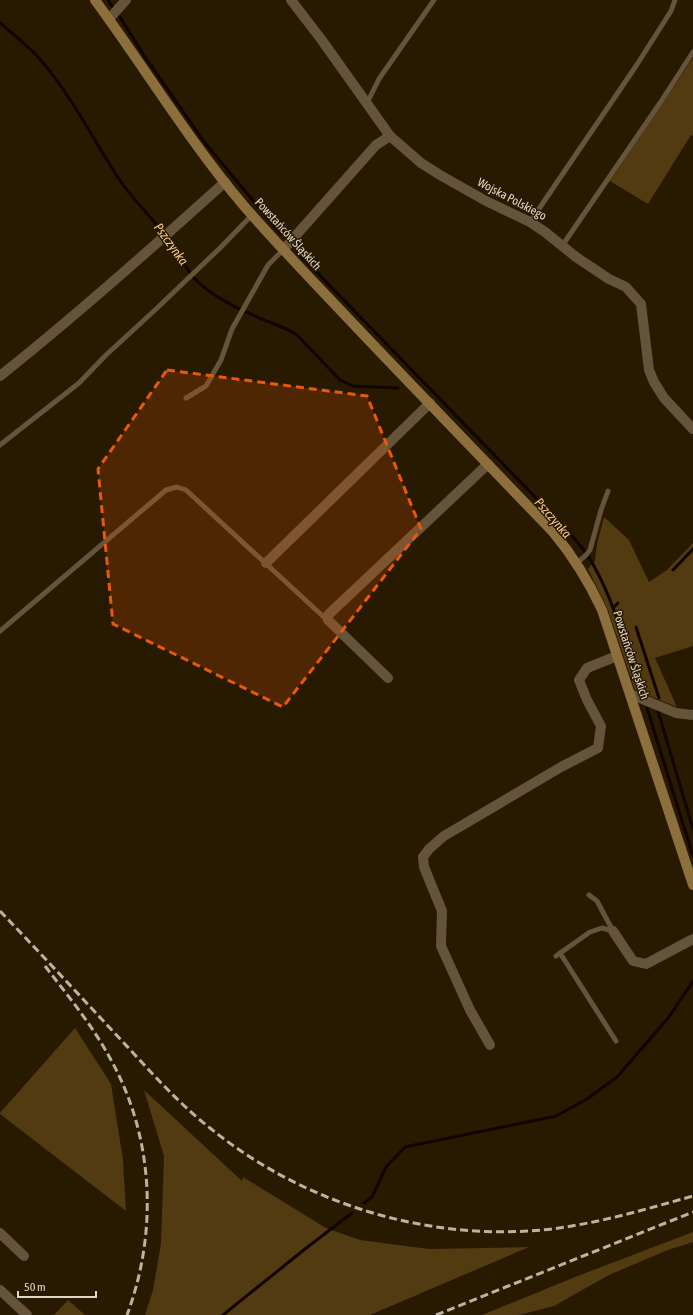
<svg xmlns="http://www.w3.org/2000/svg" width="693" height="1315" viewBox="0 0 693 1315" font-family="'Asap Condensed',sans-serif">
	<style>
		.green { fill: #523a11 }
		.lines { fill: none; stroke-linecap: round; stroke-linejoin: round }
		.stream { stroke: #120400; stroke-width: 3 }
		.lane { stroke: #655439; stroke-width: 5 }
		.street { stroke: #655439; stroke-width: 10 }
		.secondary { stroke: #8d6f3e; stroke-width: 10 }
		.rail { stroke: #bdb2a2; stroke-width: 3; stroke-dasharray: 8 4; stroke-linecap: butt }
		.marked { fill: #e8590c; fill-opacity: 0.2; stroke: #e8590c; stroke-width: 3; stroke-dasharray: 8 5; stroke-linejoin: round }
		.labels { text-anchor: middle; dominant-baseline: central; stroke-width: 3; stroke-linejoin: round; paint-order: stroke }
		.street-label { font-size: 12px; fill: #e1d7c8; stroke: #281901 }
		.water-label { font-size: 13px; font-style: italic; fill: #f5cd91; stroke: #281901 }
	</style>
	<rect width="100%" height="100%" fill="#281901"/>
	<g class="green">
		<path d="M693,58v78l-2,-1 -43,69 -38,-23z"/>
		<path d="M604,517l25,23 20,42 18,-12 26,-27v103l-38,12 22,49 -42,-17 -27,-80 -20,-41 7,-8 2,-17z"/>
		<path d="M75,1028l36,56 12,76 3,51 -126,-97v-1z"/>
		<path d="M144,1090l98,91 1,-4 83,51 34,12 69,9 100,-2 -159,68h-225l8,-25 8,-47 3,-87z"/>
		<path d="M693,1232v10l-25,8 -59,25 -55,31 -35,9h-37l93,-38z"/>
		<path d="M68,1300l17,15h-31z"/>
	</g>
	<g class="lines">
		<g class="stream">
			<path d="M108,0l6,9"/>
			<path d="M120,17l23,37 62,89 76,91"/>
			<path d="M0,23c13,11 27,22 38,34 33,37 54,81 81,122 15,23 36,41 52,63 9,12 14,27 25,38 16,16 39,27 59,36 14,7 29,10 42,19l43,45 13,6 45,2"/>
			<path d="M298,253l243,250c18,20 40,39 53,63 21,38 32,81 46,122"/>
			<path d="M673,570l20,-21"/>
			<path d="M613,608l5,-5"/>
			<path d="M636,627l23,71"/>
			<path d="M647,708l46,148"/>
			<path d="M658,711l35,118"/>
			<path d="M364,1203l8,-6 14,-30 19,-20 151,-31 31,-17 30,-22 52,-60 24,-36"/>
			<path d="M223,1315l82,-66 47,-36"/>
		</g>
		<g class="lane">
			<path d="M367,103l12,-24 55,-79"/>
			<path d="M530,222l106,-156 35,-55 4,-11"/>
			<path d="M562,246l98,-143 33,-51"/>
			<path d="M186,398l20,-12 15,-26 11,-31 36,-64 15,-15"/>
			<path d="M0,445l79,-62 26,-27 50,-46 65,-62 32,-33"/>
			<path d="M577,563l9,-8 4,-5 11,-40 7,-19"/>
			<path d="M0,631l166,-141 11,-3 9,3 141,130"/>
			<path d="M589,895l8,6 16,30"/>
			<path d="M560,953l56,88"/>
			<path d="M556,956l34,-24 12,-4 11,3"/>
		</g>
		<g class="street">
			<path d="M291,0l30,39 69,97 31,27 19,12 46,26 44,21 15,10 31,25 33,22 17,8 15,17 8,66 5,12 10,16 29,31"/>
			<path d="M109,19l17,-19"/>
			<path d="M283,250l93,-105 14,-9"/>
			<path d="M0,376c78,-62 151,-127 225,-194"/>
			<path d="M266,563l164,-160"/>
			<path d="M388,678l-60,-58v-5l160,-151"/>
			<path d="M630,694l46,19 17,2"/>
			<path d="M613,931l20,30 13,3 47,-25"/>
			<path d="M490,1045l-20,-35 -29,-64 1,-35 -18,-44 -1,-10 6,-8 15,-13 117,-69 37,-19 3,-22 -14,-26 -8,-20 8,-12 30,-12"/>
			<path d="M0,1233l24,23"/>
			<path d="M0,1290l27,25"/>
		</g>
		<path class="secondary" d="M95,0c50,68 94,141 149,206 32,37 65,71 99,107 69,73 140,146 210,219 20,24 36,50 49,78l91,275"/>
		<g class="rail">
			<path d="M0,911c41,43 82,87 123,131 28,30 55,61 87,86 91,74 214,113 332,102 51,-5 101,-20 151,-34"/>
			<path d="M45,966c23,30 48,60 66,94 43,78 47,172 16,255"/>
			<path d="M436,1315l257,-103"/>
		</g>
	</g>
	<path class="marked" d="M167,370l200,26 54,133 -138,178 -170,-83 -15,-155z"/>
	<g class="labels">
		<g class="street-label">
			<text transform="translate(512 199) rotate(28)">Wojska Polskiego</text>
			<text transform="translate(288 234) rotate(48)">Powstańców Śląskich</text>
			<text transform="translate(631 655) rotate(72)">Powstańców Śląskich</text>
		</g>
		<g class="water-label">
			<text transform="translate(171 244) rotate(54)">Pszczynka</text>
			<text transform="translate(553 518) rotate(49)">Pszczynka</text>
		</g>
	</g>
	<path d="M18 1291v6h78v-6" fill="none" stroke="#e1d7c8" stroke-width="2"/>
	<text x="24" y="1291" font-size="12" fill="#e1d7c8" stroke="#281901" stroke-width="3" paint-order="stroke">50 m</text>
</svg>
